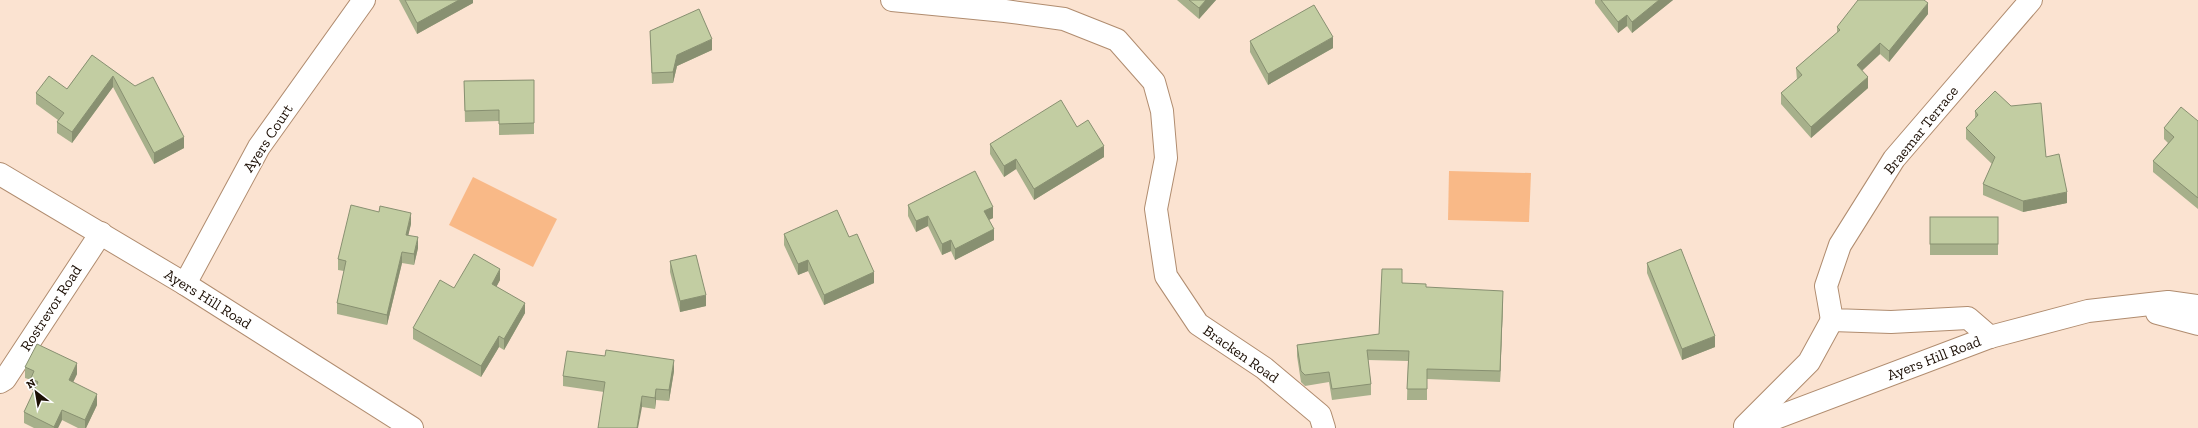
<svg xmlns="http://www.w3.org/2000/svg" width="2198" height="428" viewBox="0 0 2198 428" font-family="'Zilla Slab',serif">
	<style>
		.green { fill: #f9b987 }
		.lines { fill: none; stroke-linecap: round; stroke-linejoin: round }
		.street-casing { stroke: #b08c6f; stroke-width: 24 }
		.street { stroke: #fff; stroke-width: 22 }
		.wall { fill: #a7b08b }
		.shaded-wall { fill: #889071 }
		.building { fill: #c2cda2; stroke: #889071 }
		.labels { text-anchor: middle; dominant-baseline: central; stroke-width: 3; stroke-linejoin: round; paint-order: stroke }
		.street-label { font-size: 15px; fill: #1c0f05; stroke: #fff }
	</style>
	<rect width="100%" height="100%" fill="#fbe3d1"/>
	<g class="green">
		<path d="M1449,171l82,2 -2,49 -81,-2z"/>
		<path d="M473,177l84,42 -24,48 -84,-42z"/>
	</g>
	<g class="lines">
		<defs>
			<g id="street">
				<path d="M892,0l113,11 59,8 53,21 37,42 8,29 4,47 -10,51 10,67 32,48 66,44 56,47 4,13"/>
				<path d="M0,174l185,110 227,144"/>
				<path d="M185,284l74,-137 105,-147"/>
				<path d="M2157,313l41,11"/>
				<path d="M1990,337l-22,-19 -77,4 -59,-2 -6,-34 14,-41 54,-86 137,-159"/>
				<path d="M0,382l5,-3 96,-146"/>
				<path d="M1745,426l64,-64 23,-42"/>
				<path d="M1749,428l241,-91 98,-26 80,-9 30,4"/>
			</g>
		</defs>
		<use href="#street" class="street-casing"/>
		<use href="#street" class="street"/>
	</g>
	<g class="wall">
		<path d="M399,0h74v3l-56,31z"/>
		<path d="M1177,0h39l-17,19z"/>
		<path d="M1595,0h78l-41,33 -5,-7 -9,7 -23,-30z"/>
		<path d="M1928,14l-39,48 -9,-8 -18,17 6,17 -57,50 -30,-34v-11l16,-13 -1,-12 41,-35v-6z"/>
		<path d="M650,31l62,19 -35,16 -4,17 -21,1z"/>
		<path d="M1250,41l83,7 -65,37 -18,-33z"/>
		<path d="M92,55l92,93 -30,16 -41,-77 -41,56 -15,-10v-11l1,-2 -22,-16v-11l31,-4z"/>
		<path d="M534,80v54l-35,1v-14l-34,1 -1,-41z"/>
		<path d="M1975,111l71,46 21,46 -44,9 -40,-17v-11l9,-20 -26,-25v-11l9,-9z"/>
		<path d="M2198,121v88l-45,-37v-11l15,-18 -4,-4v-11z"/>
		<path d="M1077,127l27,30 -70,43 -18,-31 -12,8 -14,-23v-10z"/>
		<path d="M908,205l85,13 -4,2 5,20 -39,20 -4,-9 -9,4 -14,-29 -12,6 -8,-16z"/>
		<rect x="1930" y="217" width="68" height="38"/>
		<path d="M411,224l-3,11 10,13 -4,17 -12,-2 -15,62 -50,-11v-11l7,-32 -6,-1v-11z"/>
		<path d="M784,234l65,3 25,46 -50,22 -16,-34 -10,4 -14,-30z"/>
		<path d="M670,261l36,45 -26,6 -10,-40z"/>
		<path d="M1647,263l68,84 -33,13 -35,-87z"/>
		<path d="M500,280l-4,7 29,26 -21,37 -5,-3 -18,30 -68,-38v-11l41,-40z"/>
		<path d="M1402,283l101,19 -3,80 -73,-3v21h-20l1,-39 -40,-1 3,24v11l-39,5 -3,-18 -24,4 -4,-4 -4,-26v-11l82,-11z"/>
		<path d="M25,367l52,7 -4,8 24,23 -11,23h-8l-16,-8 -4,8h-24l-10,-5v-11l10,-21 -3,-2v-9l-6,-2z"/>
		<path d="M674,371l-5,30 -13,-1 -1,9 -13,-2 -38,-15 -41,-6v-10z"/>
	</g>
	<g class="shaded-wall">
		<path d="M459,0h14v3l-56,31v-11z"/>
		<path d="M1206,0h10l-17,19v-11z"/>
		<path d="M1659,0h14l-41,33v-11z"/>
		<path d="M1928,3v11l-39,48v-11z"/>
		<path d="M1627,15v11l-9,7v-11z"/>
		<path d="M1333,37v11l-65,37v-11z"/>
		<path d="M712,39v11l-35,16 -4,17v-11l4,-17z"/>
		<path d="M1880,43v11l-23,21v-10z"/>
		<path d="M113,76v11l-41,56v-11z"/>
		<path d="M1868,77v11l-57,50v-11z"/>
		<path d="M184,137v11l-30,16v-11z"/>
		<path d="M1104,146v11l-70,43v-11z"/>
		<path d="M1016,159v10l-12,8v-11z"/>
		<path d="M2067,192v11l-44,9v-11z"/>
		<path d="M993,207v11l-9,4v-11z"/>
		<path d="M411,213v11l-5,21v-10z"/>
		<path d="M928,216v10l-12,6v-11z"/>
		<path d="M994,229v11l-39,20v-11z"/>
		<path d="M418,237v11l-4,17v-11z"/>
		<path d="M951,240v11l-9,4v-11z"/>
		<path d="M402,252v11l-15,62v-10z"/>
		<path d="M808,260v11l-10,4v-11z"/>
		<path d="M500,269v11l-8,15v-11z"/>
		<path d="M874,272v11l-50,22v-10z"/>
		<path d="M1503,291v11l-3,80v-11z"/>
		<path d="M706,295v11l-26,6v-11z"/>
		<path d="M525,303v10l-21,37v-11z"/>
		<path d="M499,336v11l-18,30v-11z"/>
		<path d="M1715,336v11l-33,13v-11z"/>
		<path d="M674,360v11l-5,30v-11z"/>
		<path d="M77,363v11l-8,17v-11z"/>
		<path d="M656,389v11l-1,9v-11z"/>
		<path d="M97,394v11l-11,23h-1v-8z"/>
		<path d="M642,396v11l-4,21h-1z"/>
		<path d="M62,410v10l-4,8h-4v-1z"/>
	</g>
	<g class="building">
		<path d="M405,0h54l-42,23z"/>
		<path d="M1189,0h17l-7,8z"/>
		<path d="M1601,0h58l-27,22 -5,-7 -9,7z"/>
		<path d="M1858,0h66l4,3 -39,48 -9,-8 -23,22 11,12 -57,50 -30,-34 21,-18 -6,-7 44,-38 -3,-3z"/>
		<path d="M1314,5l19,32 -65,37 -18,-33z"/>
		<path d="M699,9l13,30 -35,16 -4,17 -21,1 -2,-42z"/>
		<path d="M92,55l43,31 18,-9 31,60 -30,16 -41,-77 -41,56 -15,-10 7,-9 -28,-20 13,-17 18,13z"/>
		<path d="M534,80v43l-35,1v-14l-34,1 -1,-30z"/>
		<path d="M1995,91l16,15 30,-3 5,54 13,-3 8,38 -44,9 -40,-17 12,-27 -29,-29 12,-13 -3,-4z"/>
		<path d="M1061,100l16,27 11,-7 16,26 -70,43 -18,-30 -12,7 -14,-22z"/>
		<path d="M2181,107l17,14v77l-45,-37 21,-24 -10,-9z"/>
		<path d="M975,171l18,36 -9,4 10,18 -39,20 -4,-9 -9,4 -14,-28 -12,5 -8,-16z"/>
		<path d="M351,205l28,7 1,-6 31,7 -5,22 12,2 -4,17 -12,-2 -15,63 -50,-12 9,-42 -8,-2z"/>
		<path d="M837,210l12,27 8,-3 17,38 -50,23 -16,-35 -10,4 -14,-30z"/>
		<rect x="1930" y="217" width="68" height="27"/>
		<path d="M1681,249l34,87 -33,13 -35,-86z"/>
		<path d="M474,254l26,15 -8,15 33,19 -21,36 -5,-3 -18,30 -68,-38 27,-48 14,8z"/>
		<path d="M696,255l10,40 -26,6 -10,-40z"/>
		<path d="M1382,269h20v14l24,1v3l77,4 -3,80 -73,-2v20h-20l2,-38 -42,-1 4,34 -39,5 -3,-17 -24,3 -4,-4 -4,-26 82,-11z"/>
		<path d="M37,344l40,19 -8,17 28,14 -12,26 -23,-10 -8,17 -30,-15 14,-30 -7,-4 3,-7 -9,-4z"/>
		<path d="M606,350l68,10 -5,30 -13,-1 -1,9 -13,-2 -5,32h-39l7,-46 -42,-6 4,-25 38,5z"/>
	</g>
	<g class="labels">
		<g class="street-label">
			<text transform="translate(1921 130) rotate(-51)">Braemar Terrace</text>
			<text transform="translate(268 138) rotate(-57)">Ayers Court</text>
			<text transform="translate(208 299) rotate(32)">Ayers Hill Road</text>
			<text transform="translate(51 308) rotate(-57)">Rostrevor Road</text>
			<text transform="translate(1241 354) rotate(35)">Bracken Road</text>
			<text transform="translate(1934 358) rotate(-21)">Ayers Hill Road</text>
		</g>
	</g>
	<g transform="translate(36 392) rotate(329)" stroke="#ffffff" stroke-width="3" paint-order="stroke">
	<path d="M0-3L7 15L0 10L-7 15Z" fill="#1c0f05"/>
	<text y="-6" font-size="11" font-weight="bold" text-anchor="middle" fill="#1c0f05">N</text>
	</g>
</svg>
